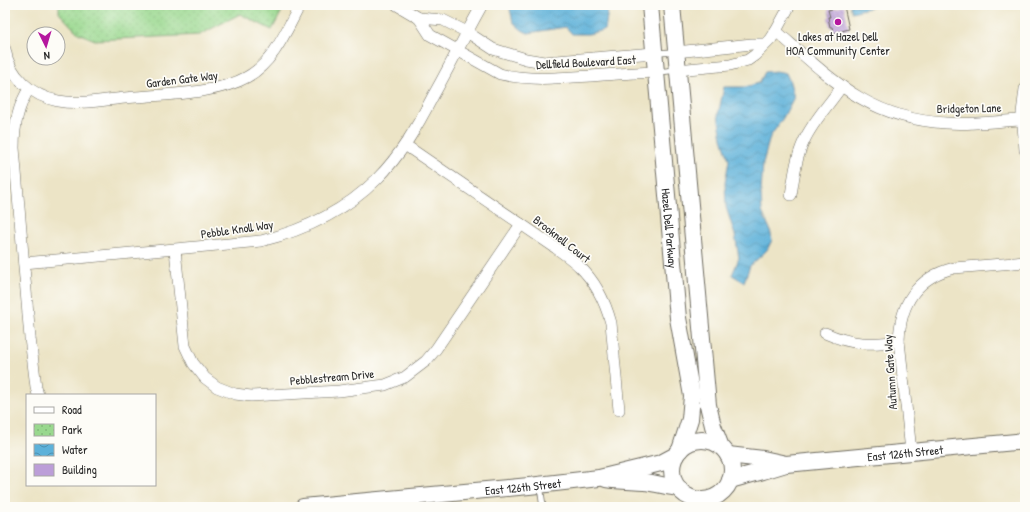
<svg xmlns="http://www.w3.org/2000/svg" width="1030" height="512" viewBox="0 0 1030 512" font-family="'Patrick Hand',sans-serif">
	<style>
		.park { fill: url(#park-dots); stroke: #62825c }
		.water { fill: url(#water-waves); stroke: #446e82 }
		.building { fill: url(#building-back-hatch) }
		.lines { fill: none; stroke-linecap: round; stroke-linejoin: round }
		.lane-casing { stroke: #6f6c61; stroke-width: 7 }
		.street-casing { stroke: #6f6c61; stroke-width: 12 }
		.secondary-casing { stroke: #6f6c61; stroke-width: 18 }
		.lane { stroke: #fff; stroke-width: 5.5 }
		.street { stroke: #fff; stroke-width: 11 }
		.secondary { stroke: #fff; stroke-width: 16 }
		.poi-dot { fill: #b5179e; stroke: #fdfcf7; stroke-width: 1.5 }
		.labels { text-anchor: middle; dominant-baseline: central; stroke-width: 3.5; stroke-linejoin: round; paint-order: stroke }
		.poi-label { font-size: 12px; fill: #2b2b2b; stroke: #fdfcf7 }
		.street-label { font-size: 12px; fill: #2b2b2b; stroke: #fdfcf7 }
	</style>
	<defs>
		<pattern id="park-dots" width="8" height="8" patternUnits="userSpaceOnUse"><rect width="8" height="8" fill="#99d88e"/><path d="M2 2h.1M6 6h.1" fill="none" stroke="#84ba7b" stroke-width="1.8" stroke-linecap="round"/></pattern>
		<pattern id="water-waves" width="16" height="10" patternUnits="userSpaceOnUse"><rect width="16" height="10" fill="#5db1d9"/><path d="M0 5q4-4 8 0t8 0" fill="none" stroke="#4d90b0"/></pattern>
		<pattern id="building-back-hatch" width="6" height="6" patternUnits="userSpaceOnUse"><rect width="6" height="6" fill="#bc9ed8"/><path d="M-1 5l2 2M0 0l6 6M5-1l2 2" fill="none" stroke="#9981af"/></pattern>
	</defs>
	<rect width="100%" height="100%" fill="#fdfcf7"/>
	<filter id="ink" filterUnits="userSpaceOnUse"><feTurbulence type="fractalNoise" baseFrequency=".025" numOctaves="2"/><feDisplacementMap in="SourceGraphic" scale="8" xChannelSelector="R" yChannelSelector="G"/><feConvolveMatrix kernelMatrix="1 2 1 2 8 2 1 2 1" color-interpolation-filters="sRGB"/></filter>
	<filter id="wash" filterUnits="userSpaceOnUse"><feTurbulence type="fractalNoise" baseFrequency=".012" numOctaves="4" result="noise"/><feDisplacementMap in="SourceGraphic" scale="16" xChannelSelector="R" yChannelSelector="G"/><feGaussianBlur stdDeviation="0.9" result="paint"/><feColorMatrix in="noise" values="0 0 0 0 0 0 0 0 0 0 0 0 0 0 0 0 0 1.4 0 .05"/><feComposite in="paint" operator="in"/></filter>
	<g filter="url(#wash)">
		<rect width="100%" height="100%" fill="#ece4c6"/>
		<path class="park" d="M59,5h226l-13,25 -32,-16 -41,21 -104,5 -17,-7 -19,-20z"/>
		<g class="water">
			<path d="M512,5h96v5l-3,20 -17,4h-16l-6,-7 -38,6 -6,-3 -9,-8 -3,-13z"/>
			<path d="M850,5h30l-28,7z"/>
			<path d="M776,71l10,2 4,9 4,15 -11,21 -13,19 -7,26 -2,30 1,19 8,17 2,11 -5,10 -17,16 -6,16 -12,-7 7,-17 -4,-23 -9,-28 -1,-24 4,-23 -7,-22 -4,-23 6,-28h21l14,-4 6,-11z"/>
		</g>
		<g id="blocks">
			<path class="building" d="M844,6l5,23 -15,4 -2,-6h-2l-2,-10h2l-2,-7z"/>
		</g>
	</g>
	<g filter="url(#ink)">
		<use href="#blocks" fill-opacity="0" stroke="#6f6c61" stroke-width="1"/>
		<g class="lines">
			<defs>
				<g id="lane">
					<path d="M656,53l20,-1"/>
					<path d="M658,72l19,-2"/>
					<path d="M540,486l3,21"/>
				</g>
				<g id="street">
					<path d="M397,5l22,13 24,2 24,12 26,17 33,10 18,3 110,-9"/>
					<path d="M419,18l11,17 70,39c30,7 60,4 91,2 22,-2 43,-3 64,-4"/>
					<path d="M776,31c55,48 93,88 170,92 25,2 51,-2 76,-3"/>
					<path d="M5,49c4,27 27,47 53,52 21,4 45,-1 67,-3 37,-4 90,-3 122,-21 27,-15 39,-46 53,-72"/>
					<path d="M676,52l76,-8h12"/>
					<path d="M677,70l53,-5 18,-5 7,-5 16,-16 5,-8 14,-26"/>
					<path d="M29,89c-12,18 -15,38 -15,59l16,190 6,49 2,8"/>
					<path d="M1025,89l-3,24 3,37"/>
					<path d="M405,145l151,103c8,6 16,11 23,18 16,15 26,35 32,57l8,87"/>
					<path d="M791,195c3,-19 5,-37 13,-54 9,-20 25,-36 37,-54"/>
					<path d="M175,250l10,96 8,17 12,15 12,9 18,7 16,2 88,-5 46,-6 20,-8 21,-16 10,-12 85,-125"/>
					<path d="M24,263l237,-22c44,-11 84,-30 116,-62 24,-24 41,-54 56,-83 17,-30 32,-61 49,-91"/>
					<path d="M825,333c27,12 46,12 74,8"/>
					<path d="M911,451l-12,-110c1,-37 18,-64 55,-73l71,-6"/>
				</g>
				<g id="secondary">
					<path id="s1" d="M650,5l28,313 14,78 -2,23 -10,31"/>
					<path d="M672,5l36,400 5,21 8,21"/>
					<circle cx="702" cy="470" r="30"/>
					<path d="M728,455l35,4 23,5"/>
					<path d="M606,479c13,2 26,2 38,3 12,1 23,5 35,6"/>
					<path id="s2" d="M730,480l33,-9 23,-7 239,-23"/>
					<path id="s3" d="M303,507l226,-21 70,-8 62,-15 15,-8"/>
				</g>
			</defs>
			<use href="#lane" class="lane-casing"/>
			<use href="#street" class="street-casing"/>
			<use href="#secondary" class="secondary-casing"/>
			<use href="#lane" class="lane"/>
			<use href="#street" class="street"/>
			<use href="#secondary" class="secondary"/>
		</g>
	</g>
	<circle class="poi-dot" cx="838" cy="22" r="4"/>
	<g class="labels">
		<g class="poi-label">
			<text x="838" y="36">Lakes at Hazel Dell<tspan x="838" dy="14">HOA Community Center</tspan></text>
		</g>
		<g class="street-label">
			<text transform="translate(586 62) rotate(-3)">Dellfield Boulevard East</text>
			<text transform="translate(182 79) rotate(-7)">Garden Gate Way</text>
			<text transform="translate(969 108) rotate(-1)">Bridgeton Lane</text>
			<text transform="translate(237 229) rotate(-8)">Pebble Knoll Way</text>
			<text stroke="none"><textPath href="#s1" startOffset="224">Hazel Dell Parkway</textPath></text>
			<text transform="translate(562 239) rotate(38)">Brooknell Court</text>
			<text transform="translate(890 372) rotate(-94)">Autumn Gate Way</text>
			<text transform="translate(332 377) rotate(-5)">Pebblestream Drive</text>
			<text stroke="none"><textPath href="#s2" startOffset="178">East 126th Street</textPath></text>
			<text stroke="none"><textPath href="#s3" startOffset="221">East 126th Street</textPath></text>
		</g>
	</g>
	<rect width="1030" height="512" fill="none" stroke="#fdfcf7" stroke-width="20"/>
	<rect x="26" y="394" width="130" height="92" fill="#fdfcf7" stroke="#a9a8a5"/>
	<rect x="34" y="407" width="20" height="6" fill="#ffffff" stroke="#a9a8a5"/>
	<text x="62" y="414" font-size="12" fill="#2b2b2b">Road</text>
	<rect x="34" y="424" width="20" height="12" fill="url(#park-dots)" stroke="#a9a8a5"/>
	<text x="62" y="434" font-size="12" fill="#2b2b2b">Park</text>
	<rect x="34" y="444" width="20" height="12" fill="url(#water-waves)" stroke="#a9a8a5"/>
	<text x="62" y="454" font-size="12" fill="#2b2b2b">Water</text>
	<rect x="34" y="464" width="20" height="12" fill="#bc9ed8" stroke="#a9a8a5"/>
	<text x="62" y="474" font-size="12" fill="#2b2b2b">Building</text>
	<g transform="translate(46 46) rotate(175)"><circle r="19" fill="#fdfcf7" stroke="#a9a8a5"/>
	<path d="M0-3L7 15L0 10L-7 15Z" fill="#b5179e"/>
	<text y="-6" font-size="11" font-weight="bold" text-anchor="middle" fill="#2b2b2b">N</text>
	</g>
</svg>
